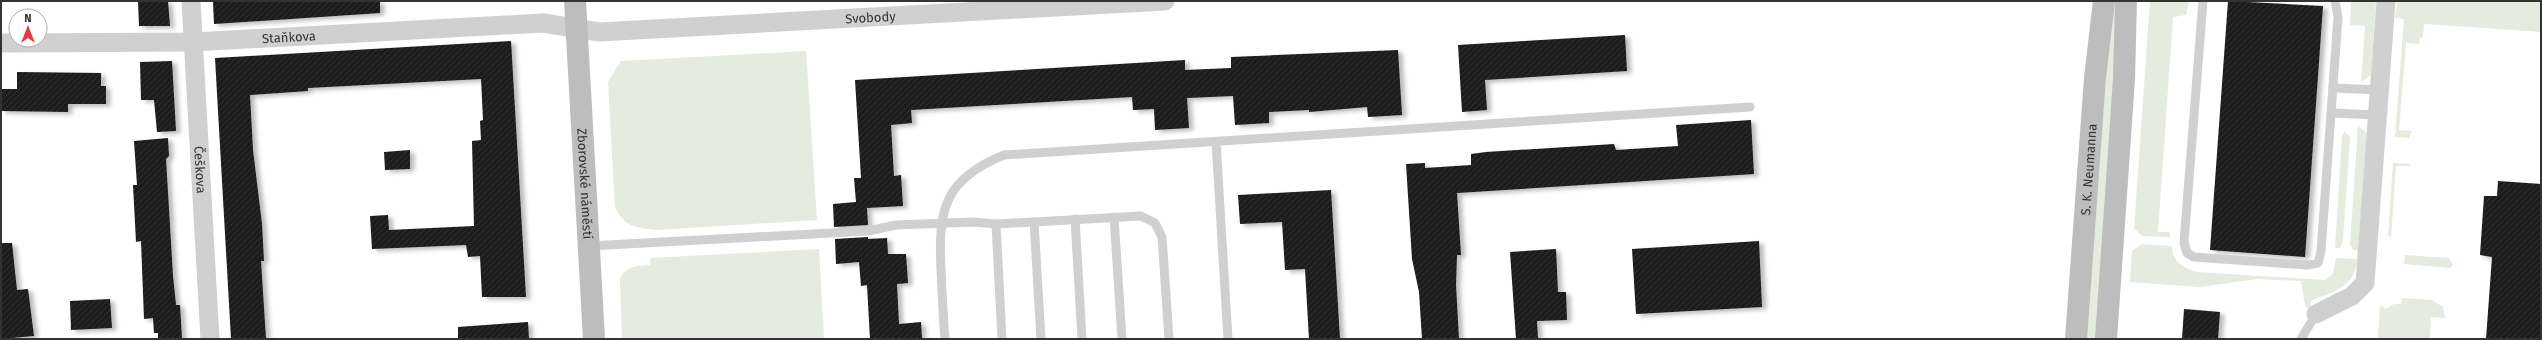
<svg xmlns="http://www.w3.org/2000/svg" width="2542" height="340" viewBox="0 0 2542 340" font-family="'Fira Sans',sans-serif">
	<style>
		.green { fill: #e5ebdf }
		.building { fill: url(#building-hatch); filter: url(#shadow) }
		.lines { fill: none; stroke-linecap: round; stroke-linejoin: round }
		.lane { stroke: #d0d0d0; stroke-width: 9 }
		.street { stroke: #d0d0d0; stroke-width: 19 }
		.secondary { stroke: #bdbdbd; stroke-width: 22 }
		.labels { text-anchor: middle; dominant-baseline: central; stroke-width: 4; stroke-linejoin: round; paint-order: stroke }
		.street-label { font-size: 13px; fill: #333; stroke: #fff }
	</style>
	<defs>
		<pattern id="building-hatch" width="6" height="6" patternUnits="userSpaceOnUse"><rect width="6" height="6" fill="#1a1a1a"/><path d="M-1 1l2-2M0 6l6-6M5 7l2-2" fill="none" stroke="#333"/></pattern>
		<filter id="shadow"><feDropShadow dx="4.5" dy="2.5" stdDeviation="2" flood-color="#0004"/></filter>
	</defs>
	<rect width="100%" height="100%" fill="#fff"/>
	<g class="green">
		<path d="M2112,1h8l-23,338h-11z"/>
		<path d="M2150,1h39l-3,14 -13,2 -15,215h12v5l-28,-1 -8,-8z"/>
		<path d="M2351,1h25l-5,74 -10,7 4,-56 -15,-1z"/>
		<path d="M2397,1h144v31l-117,-8 -1,13 -3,1 -1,6 -13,-1 -7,87 13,1 -3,7 -14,-1 9,-118 -9,-1z"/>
		<path d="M806,51l11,169 -161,10c-21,-3 -32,-3 -41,-23l-7,-125 13,-21z"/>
		<path d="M2358,125l9,9 -9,116h-5l-3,-6z"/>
		<path d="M2346,128l-1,4 5,5 -7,103 -3,8h-5l7,-111z"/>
		<path d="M2393,163l17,1v2h-14l-5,71 -3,-1z"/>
		<path d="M2142,244l30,2c0,16 11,22 25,26l128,8 8,-6 3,-16 21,1c0,26 -25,34 -45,41l-3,9 -4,-3 -4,-25 -44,-2 -57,8 -70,-5 2,-31z"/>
		<path d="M819,249l5,90h-202l-2,-60c6,-14 18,-13 30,-14v-7z"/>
		<path d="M2405,255l44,3 4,7 -3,3 -46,-4z"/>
		<path d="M2402,298l30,2 11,7 2,11 -14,-1 -1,22h-52l2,-34 6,4 8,-5h7z"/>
	</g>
	<g class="building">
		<path d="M138,1h30l2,25h-31z"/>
		<path d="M213,1h167v12l-166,11z"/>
		<path d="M2228,1l95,5 -18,251 -95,-7z"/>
		<path d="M1625,35l2,36 -142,9 2,30 -25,2 -4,-67z"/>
		<path d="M511,41l15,256h-44l-2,-41 -12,1 -2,-12 -94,4 -2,-33 18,-1 1,15 85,-4 -2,-85 9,-1 -1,-19 3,-1 -2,-41 -173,9v3l-58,4 3,55 9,74 2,37h-3l5,78h-35l-16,-281z"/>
		<path d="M1398,50l4,65 -34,2 -1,-10 -58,5v-2l-40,2v11l-34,2 -2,-29 -46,2 2,30 -34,2 -1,-21 -21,1 -1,-13 -221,13 1,13 -21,2 3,51 7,-1 2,31 -36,2 1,17 -34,2 -1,-23 23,-2 -2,-24h7l-6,-98 330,-20v10l46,-2v-11z"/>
		<path d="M172,61l4,70 -19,1 -3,-32h-13l-1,-38z"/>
		<path d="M17,72l84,1v13h5v18h-38v8l-67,-1v-22h16z"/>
		<path d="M1751,120l3,54 -297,19 4,62h-4l-1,30 3,54h-37l-3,-47 -7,-33 -6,-95 19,-1v5l46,-3v-11l15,-2 128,-8 2,6 62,-4 -2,-21z"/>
		<path d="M168,138l1,18 -3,3 7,117 3,29h4l2,34h-24v-6h-4l-1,-15 -9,1 -3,-78 -5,1 -3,-57h4l-3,-44z"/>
		<path d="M410,150v19l-25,1 -1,-18z"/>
		<path d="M2498,181l43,3v155h-55l6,-82 -12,-2 4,-59h13z"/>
		<path d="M1331,190l9,149h-31l-4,-70 -20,1 -3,-48 -42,2 -2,-29z"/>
		<path d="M868,237v2l19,-1 1,16h18l2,29 -11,1 2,40 22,-2 1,17h-52l-3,-54 -6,1 -2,-24 -23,2 -1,-25z"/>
		<path d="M1759,241l3,66 -126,7 -4,-65z"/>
		<path d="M1,243h11l5,47 11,-1 6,47 -33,3z"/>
		<path d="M1556,249l2,43h8l1,28 -30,1 1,18h-22l-6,-87z"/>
		<path d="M110,299l2,29 -41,2 -1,-29z"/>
		<path d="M2184,309l36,3 -2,27h-36z"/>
		<path d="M528,322l1,17h-71v-12z"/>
	</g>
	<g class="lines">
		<g class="lane">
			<path d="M2203,1l-19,241 3,11 7,4 113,8 11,-2 3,-12 17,-234 -3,-16"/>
			<path d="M2333,88l47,2"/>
			<path d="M2331,113l47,2"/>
			<path d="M1216,142l12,197"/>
			<path d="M1114,217l8,122"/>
			<path d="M1075,219l7,120"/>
			<path d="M1034,222l7,117"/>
			<path d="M996,224l6,115"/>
			<path d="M589,246l279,-15 28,-6 77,-3 23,2 145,-8 14,7 7,14 7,102"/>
			<path d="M945,339c-2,-23 -3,-47 -4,-70 -3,-59 3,-90 63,-114l746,-48"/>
			<path d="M2301,339l15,-25"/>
		</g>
		<g class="street">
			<path id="s1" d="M191,1l19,338"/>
			<path id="s2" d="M1,43l192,-1 350,-19 56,9 566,-31"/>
			<path d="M2316,314l36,-18 13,-13 21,-282"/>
		</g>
		<g class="secondary">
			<path id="s3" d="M575,1l19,338"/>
			<path id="s4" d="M2076,339l19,-261 9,-77"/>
			<path d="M2106,339l18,-260 2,-78"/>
		</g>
	</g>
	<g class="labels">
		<g class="street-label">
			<text stroke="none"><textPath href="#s2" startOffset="871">Svobody</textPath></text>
			<text stroke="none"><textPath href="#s2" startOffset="288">Staňkova</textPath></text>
			<text stroke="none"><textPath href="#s1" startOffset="169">Češkova</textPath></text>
			<text stroke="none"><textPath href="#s4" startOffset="170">S. K. Neumanna</textPath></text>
			<text stroke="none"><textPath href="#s3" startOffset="183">Zborovské náměstí</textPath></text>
		</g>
	</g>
	<rect width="2542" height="340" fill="none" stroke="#333333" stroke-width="4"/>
	<g transform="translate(28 28)"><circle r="19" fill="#ffffff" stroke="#adadad"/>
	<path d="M0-3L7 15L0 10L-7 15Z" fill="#e13d42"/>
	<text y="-6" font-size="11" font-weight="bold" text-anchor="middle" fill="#333333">N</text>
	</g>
</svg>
